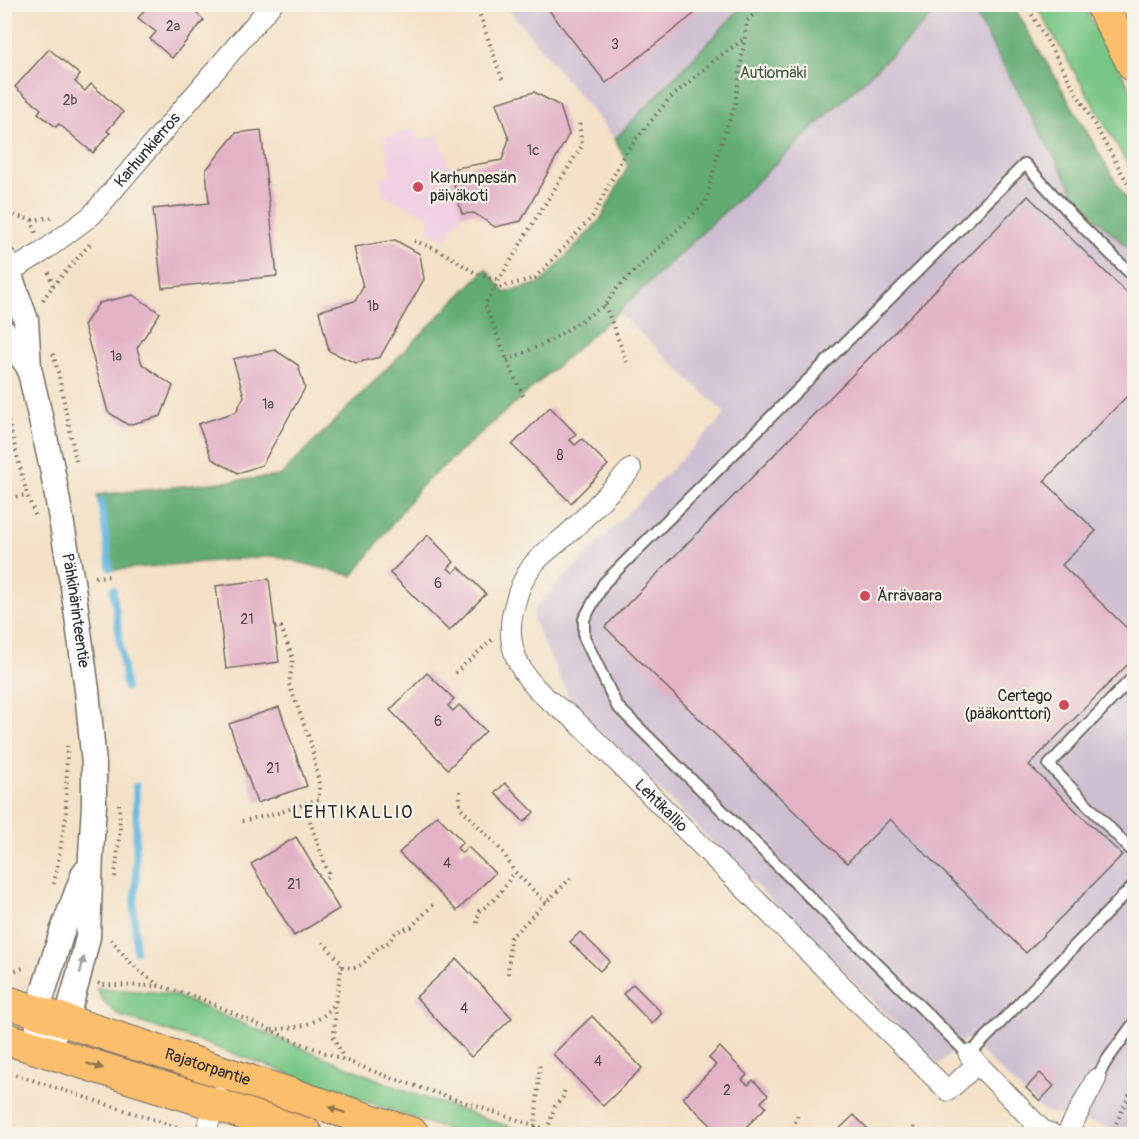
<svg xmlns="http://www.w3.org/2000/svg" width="1139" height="1139" viewBox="0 0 1139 1139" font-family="Pangolin,sans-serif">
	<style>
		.built { fill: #f1d0e3 }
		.industrial { fill: #cebed1 }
		.green { fill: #79c786; stroke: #527958; stroke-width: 1.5 }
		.forest { fill: #62ac73; stroke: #466c4f; stroke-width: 1.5 }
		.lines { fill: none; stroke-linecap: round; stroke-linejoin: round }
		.stream { stroke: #64b8e0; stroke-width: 7 }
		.building { fill: #e3b2c7 }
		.service-casing { stroke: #716b62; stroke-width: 14 }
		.minor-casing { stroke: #716b62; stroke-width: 22 }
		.tertiary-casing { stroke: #716b62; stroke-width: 27 }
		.primary-casing { stroke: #716b62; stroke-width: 34 }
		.path { stroke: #716b62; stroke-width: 4; stroke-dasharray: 1.5 4.5; stroke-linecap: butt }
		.service { stroke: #fff; stroke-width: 10 }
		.minor { stroke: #fff; stroke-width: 20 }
		.tertiary { stroke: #fff; stroke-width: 24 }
		.primary { stroke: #fabe6d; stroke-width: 32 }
		.oneway { fill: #a0a0a0 }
		.oneway2 { fill: #92744c }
		.poi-dot { fill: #d1495b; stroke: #f7f3e8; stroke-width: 2 }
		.labels { text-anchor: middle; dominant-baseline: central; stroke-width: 4.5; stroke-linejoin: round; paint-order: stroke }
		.number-label { font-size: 14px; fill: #594d52 }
		.park-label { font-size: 16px; fill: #425a46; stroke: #f7f3e8 }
		.street-label { font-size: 16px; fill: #2b2b2b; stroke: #f7f3e8 }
		.poi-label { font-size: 16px; fill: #2b2b2b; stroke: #f7f3e8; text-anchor: start }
		.neighbourhood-label { font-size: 18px; letter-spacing: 1.5px; fill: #2b2b2b; stroke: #f7f3e8 }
	</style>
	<rect width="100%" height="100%" fill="#f7f3e8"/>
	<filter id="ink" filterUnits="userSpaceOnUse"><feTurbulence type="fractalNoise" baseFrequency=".0167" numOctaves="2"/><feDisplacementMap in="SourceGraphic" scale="12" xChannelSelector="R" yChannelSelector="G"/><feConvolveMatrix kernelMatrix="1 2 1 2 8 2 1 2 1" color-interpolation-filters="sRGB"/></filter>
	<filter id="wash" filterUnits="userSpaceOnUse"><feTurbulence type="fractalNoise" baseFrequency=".008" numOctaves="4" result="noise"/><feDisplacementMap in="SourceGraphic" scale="24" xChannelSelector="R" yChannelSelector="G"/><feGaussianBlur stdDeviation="1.35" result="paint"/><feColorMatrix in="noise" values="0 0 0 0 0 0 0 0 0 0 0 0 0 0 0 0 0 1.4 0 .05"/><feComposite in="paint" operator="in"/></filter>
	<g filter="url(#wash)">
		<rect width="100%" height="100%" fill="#f4e1c7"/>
		<path class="built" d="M414,129l4,11 21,-5 11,34 12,45 -17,26 -16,-9 1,-14 -47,-22 -2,-17 10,-4 -7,-37z"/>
		<g class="industrial">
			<path d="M505,5h239l-129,134z"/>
			<path d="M944,5h26l111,200 53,48v881l-1,-1 -90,-22 -77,-73 -28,27 -366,-362 -39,-83 1,-12 192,-194 -108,-102z"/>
		</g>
		<g class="green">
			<path d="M1036,5h47l51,90v80z"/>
			<path d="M96,988c26,3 52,2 78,7l234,97 123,42h-69l-32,-10 -229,-82 -80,-26c-12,-8 -19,-15 -25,-28z"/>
		</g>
		<g class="forest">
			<path d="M744,5h200l-326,307 -198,175 -67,89 -79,-20 -161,14 -16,-75 183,-19 206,-207 19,24 36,-10 59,-63 28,-54 -13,-27z"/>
			<path d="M970,5h43l121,208v40l-53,-48z"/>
		</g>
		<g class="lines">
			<g class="stream">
				<path d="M101,500l9,68"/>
				<path d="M113,589l13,99"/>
				<path d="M136,951l-2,-42 2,-29v-94"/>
			</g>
		</g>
		<g id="blocks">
			<g class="building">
				<path d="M149,4h56l-8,10 7,6 -32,38 -22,-19 6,-7 -18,-14z"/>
				<path d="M544,4h159l1,2 -98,77z"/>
				<path d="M49,49l31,26 -5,7 10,9 6,-7 32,28 -16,19 3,2 -17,20 -34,-29 -3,3 -18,-14 3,-4 -26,-22z"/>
				<path d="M534,92l26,14 9,28 -48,87 -26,6 -21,-14 -12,1 -12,-45 52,-9 7,-21 -13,-36z"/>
				<path d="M261,130l16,146 -115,12 -9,-79 56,-6 -3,-33 30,-37z"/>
				<path d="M1028,196l106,104v89l-90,92 52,50 -34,34 72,70v23l-105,107 93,90 -96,98 -136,-134 -43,44 -242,-236z"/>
				<path d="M395,240l25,14 4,25 -44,78 -24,6 -27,-12 -10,-40 36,-10 8,-14 -9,-40z"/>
				<path d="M133,295l27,18 -23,35 5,16 31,22 -12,30 -33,9 -20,-13 -24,-87 15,-22z"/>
				<path d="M275,350l23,15 7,23 -43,77 -24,8 -26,-14 -14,-35 38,-12 8,-16 -11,-37z"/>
				<path d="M550,407l26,27 -6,6 5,5 7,-6 26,26 -37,38 -59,-58z"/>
				<path d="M428,535l26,27 -6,6 5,5 6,-6 27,27 -37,37 -59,-58z"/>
				<path d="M269,579l10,83 -53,7 -10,-83z"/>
				<path d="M427,673l27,26 -6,7 5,5 6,-6 27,26 -38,38 -58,-59z"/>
				<path d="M279,707l28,79 -50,17 -28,-79z"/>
				<path d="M505,783l29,29 -10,10 -29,-29z"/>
				<path d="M437,815l26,27 -6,6 5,5 6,-6 27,26 -38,38 -58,-58z"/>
				<path d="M296,837l43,72 -45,27 -43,-72z"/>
				<path d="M580,932l30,29 -10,10 -30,-29z"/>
				<path d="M457,959l55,59 -41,39 -55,-60z"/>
				<path d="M633,984l29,29 -10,11 -29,-30z"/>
				<path d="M592,1016l50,52 -39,38 -50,-52z"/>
				<path d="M720,1047l27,28 -5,5 6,5 5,-5 15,15 -7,7 5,5 -27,27h-19l-37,-36 33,-33 -7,-7z"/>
				<path d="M1040,1073l14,13 -14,15 -14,-13z"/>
				<path d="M854,1115l19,19h-39z"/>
			</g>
		</g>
	</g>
	<g filter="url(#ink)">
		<use href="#blocks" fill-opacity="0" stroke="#716b62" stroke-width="1.5"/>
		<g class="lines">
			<defs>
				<g id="service">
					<path d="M1134,277l-56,-55 -53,-58 -421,419 -20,36v18l33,69 352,349 165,-170"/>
					<path d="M1134,676l-85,89 85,88"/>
					<path d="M1096,1079l11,-19 27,-37"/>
				</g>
				<g id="minor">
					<path id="s1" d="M4,275l37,-22 51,-38 180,-211"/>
					<path id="s2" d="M631,469c-20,21 -40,43 -61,63 -12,11 -29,22 -38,34 -8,11 -14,25 -17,38 -16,52 16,87 57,113l376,374 29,-27"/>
					<path d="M969,1055l73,75 10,4"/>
					<path d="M205,1134l13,-38"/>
					<path d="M1067,1134l29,-55"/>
				</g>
				<g id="tertiary">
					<path id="s3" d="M4,259l22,61 3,48 23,100 21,119 14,103 7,75v40l-3,49 -3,83 -10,41 -12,43 -27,28"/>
					<path d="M4,332l24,34"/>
					<path d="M38,1029l-1,-17 25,-80 22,-59"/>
				</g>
				<g id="primary">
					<path d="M1101,4l33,62"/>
					<path id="s4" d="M4,1001l409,133"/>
					<path d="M4,1038l211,66 91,30"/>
				</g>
			</defs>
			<use href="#service" class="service-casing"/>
			<use href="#minor" class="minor-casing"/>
			<use href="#tertiary" class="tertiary-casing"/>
			<use href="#primary" class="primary-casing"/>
			<g class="path">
				<path d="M476,4l26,75"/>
				<path d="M1026,4l108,190"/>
				<path d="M4,209l12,7 16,4 4,14"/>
				<path d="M32,220l23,-3"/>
				<path d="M414,241c12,4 24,9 35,15 16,10 31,23 51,23"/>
				<path d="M53,286l37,-42"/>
				<path d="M494,289l41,-11 58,-62 32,-63 43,-53 48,-41 29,-21"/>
				<path d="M43,300l1,-2 9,-12 -5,-16"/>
				<path d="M605,305l22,57"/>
				<path d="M53,354l5,18 18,89"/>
				<path d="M507,360l43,-19 55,-36 11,-16 90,-87 13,-53 16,-44 12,-84 17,-17"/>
				<path d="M523,396l-16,-36 -22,-56 51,-86 46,-72 -3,-25"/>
				<path d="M4,404l23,91 9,22"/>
				<path d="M4,498l23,-3"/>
				<path d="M95,577l18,-1"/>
				<path d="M455,673l37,-33"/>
				<path d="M460,791v16l43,45 11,19 32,32"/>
				<path d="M304,804l25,72 -7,4"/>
				<path d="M242,821l36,-8 41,-14v-15l-8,-41 -22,-59 4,-25 -12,-32 -6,1"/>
				<path d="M115,877l5,-47 -1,-26"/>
				<path d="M54,884l12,-67 1,-71"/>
				<path d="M477,923l2,-12c18,-11 25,-22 35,-40"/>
				<path d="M111,939c14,20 28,33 48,46"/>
				<path d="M323,942l19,22 -6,36 -2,37 10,22"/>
				<path d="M342,967l12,1 9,-4 15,-16 11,-6 7,-10 15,-5 22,-22"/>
				<path d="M4,970l5,2 18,-5"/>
				<path d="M508,974l2,-36 63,-62"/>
				<path d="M98,983l5,2 57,1 40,12 90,41 96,37 174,58"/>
				<path d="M272,1030c25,-3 50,-4 63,-29"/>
				<path d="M4,1071l182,59"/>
				<path d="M4,1125l18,9"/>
				<path d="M535,1127l5,-64"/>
				<path d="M547,1130l8,-24 8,-9 2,-9"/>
				<path d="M791,1134l7,-20"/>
				<path d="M912,1134l2,-9"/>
				<path d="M1111,1134l23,-49"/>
			</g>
			<use href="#service" class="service"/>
			<use href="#minor" class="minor"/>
			<use href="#tertiary" class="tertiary"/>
			<use href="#primary" class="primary"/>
		</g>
		<defs><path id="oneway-solid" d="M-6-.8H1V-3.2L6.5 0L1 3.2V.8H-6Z" transform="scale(1.5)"/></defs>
		<use class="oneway" href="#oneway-solid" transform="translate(82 965) rotate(-77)"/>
		<g class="oneway2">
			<use href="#oneway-solid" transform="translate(95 1066) rotate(17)"/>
			<use href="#oneway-solid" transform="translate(337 1110) rotate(-162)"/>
		</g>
	</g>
	<g class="poi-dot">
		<circle cx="418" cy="187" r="6"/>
		<circle cx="865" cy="596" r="6"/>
		<circle cx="1064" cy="705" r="6"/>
	</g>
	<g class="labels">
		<g class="number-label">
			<text x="173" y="26">2a</text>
			<text x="615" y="44">3</text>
			<text x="70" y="100">2b</text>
			<text x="533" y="150">1c</text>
			<text x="373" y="306">1b</text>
			<text x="116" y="356">1a</text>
			<text x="268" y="404">1a</text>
			<text x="560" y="455">8</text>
			<text x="438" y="583">6</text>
			<text x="247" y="619">21</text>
			<text x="438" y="721">6</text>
			<text x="273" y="768">21</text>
			<text x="447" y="863">4</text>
			<text x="294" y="884">21</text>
			<text x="464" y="1008">4</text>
			<text x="598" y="1061">4</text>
			<text x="727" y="1090">2</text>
		</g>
		<g class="park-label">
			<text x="773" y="73">Autiomäki</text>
		</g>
		<g class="street-label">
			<text stroke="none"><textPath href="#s1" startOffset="192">Karhunkierros</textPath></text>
			<text stroke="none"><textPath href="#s3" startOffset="360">Pähkinärinteentie</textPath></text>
			<text stroke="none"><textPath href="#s2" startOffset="444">Lehtikallio</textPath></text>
			<text stroke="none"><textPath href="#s4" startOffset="214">Rajatorpantie</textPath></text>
		</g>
		<g class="poi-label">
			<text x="430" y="178">Karhunpesän<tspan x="430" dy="18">päiväkoti</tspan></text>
			<text x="877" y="596">Ärrävaara</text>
			<text x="1052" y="696" text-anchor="end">Certego<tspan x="1052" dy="18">(pääkonttori)</tspan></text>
		</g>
		<g class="neighbourhood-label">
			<text x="353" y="812">LEHTIKALLIO</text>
		</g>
	</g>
	<rect width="1139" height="1139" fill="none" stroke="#f7f3e8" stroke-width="24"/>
</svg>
